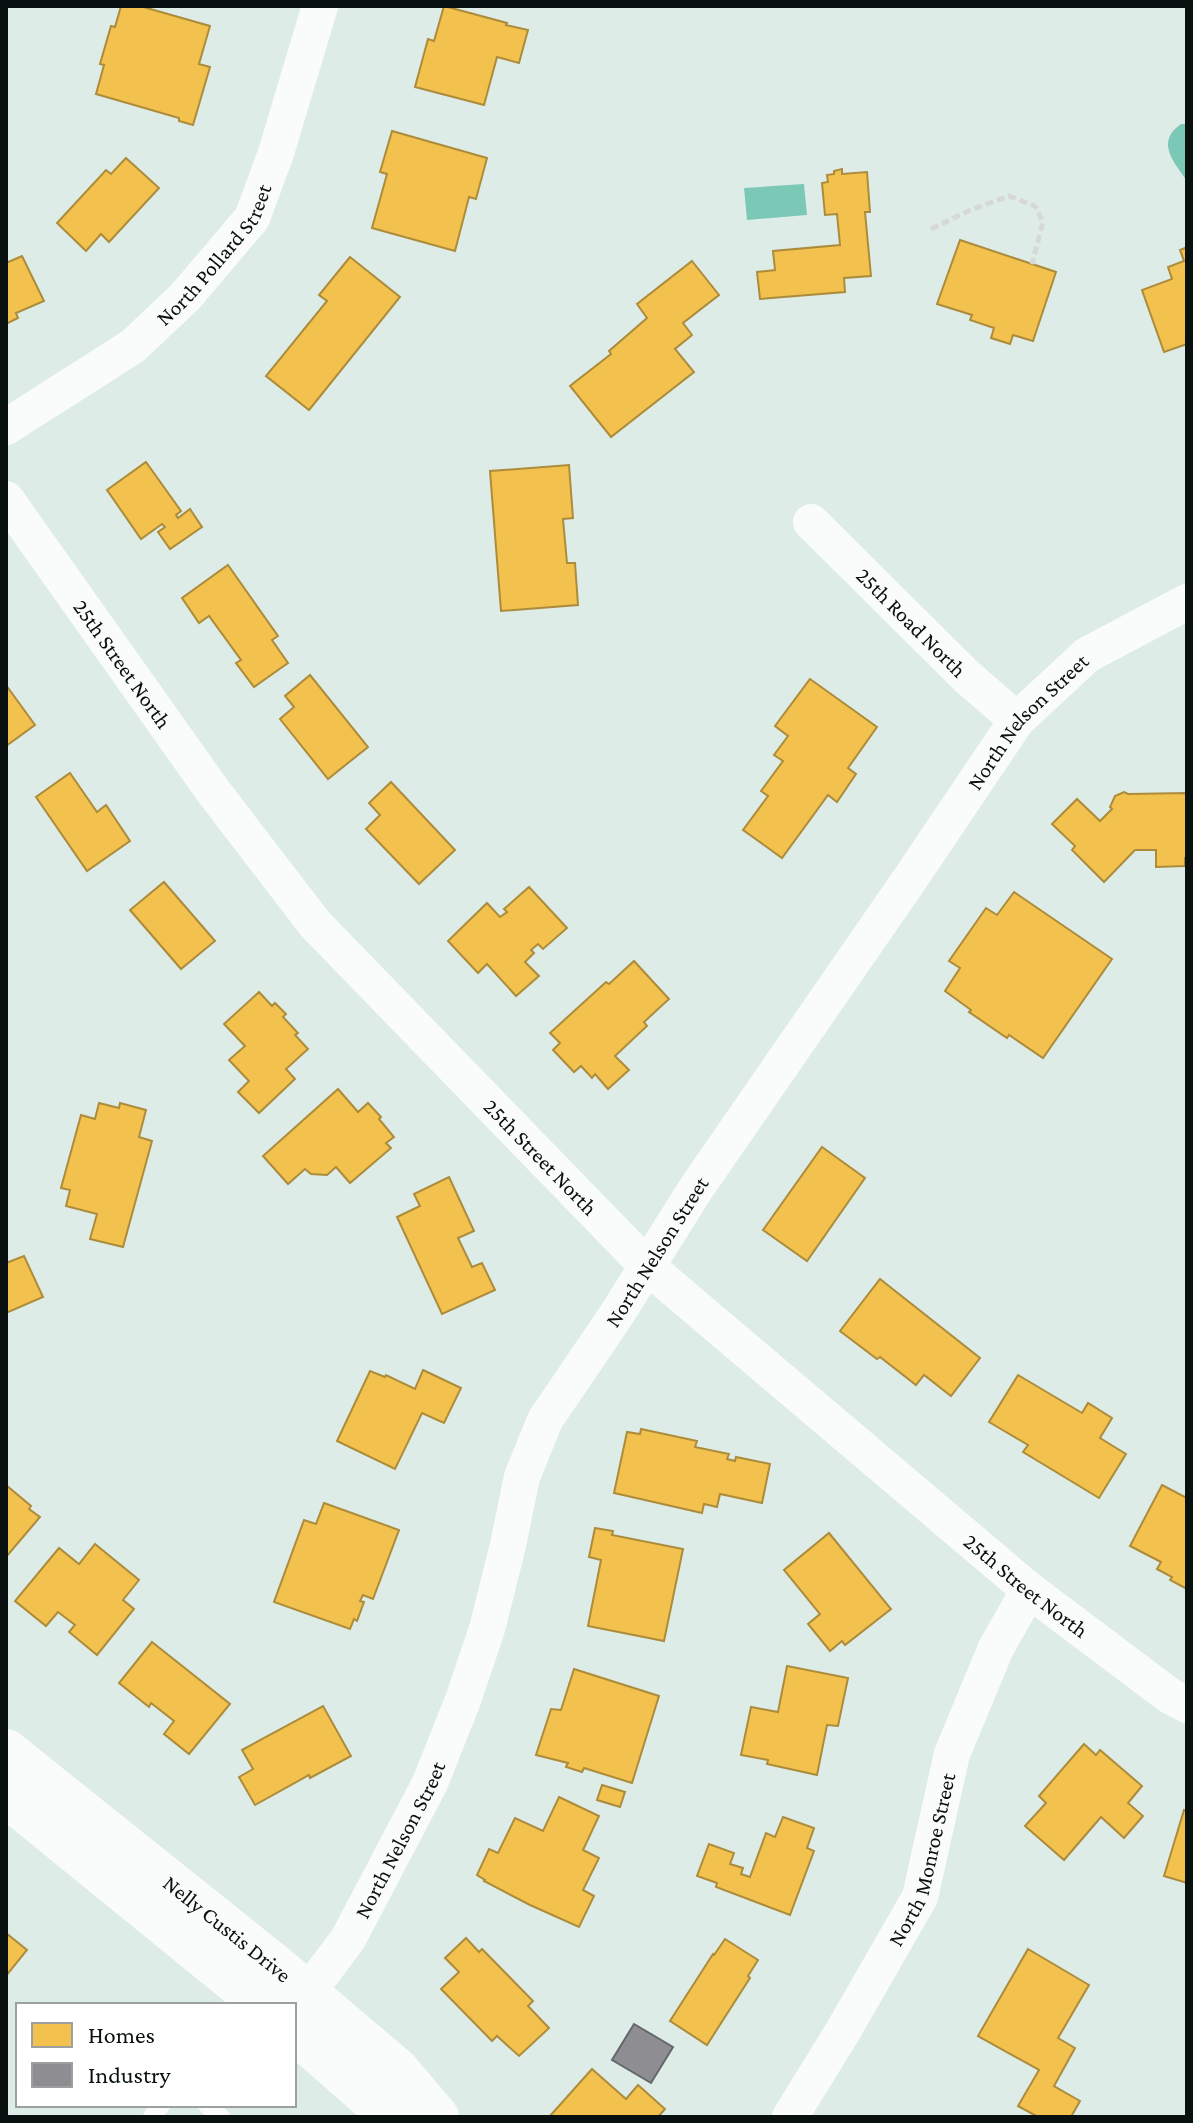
<svg xmlns="http://www.w3.org/2000/svg" width="1193" height="2123" viewBox="0 0 1193 2123" font-family="'Crimson Pro',serif">
	<style>
		.water { fill: #7cc8b7 }
		.homes { fill: #f2c14e; stroke: #ac8c3b; stroke-width: 2 }
		.industry { fill: #8d8d92; stroke: #65686b; stroke-width: 2 }
		.lines { fill: none; stroke-linecap: round; stroke-linejoin: round }
		.path { stroke: #d6d9d8; stroke-width: 5; stroke-dasharray: 8 4; stroke-linecap: butt }
		.service { stroke: #fafcfc; stroke-width: 18 }
		.minor { stroke: #fafcfc; stroke-width: 36 }
		.tertiary { stroke: #fafcfc; stroke-width: 44 }
		.labels { text-anchor: middle; dominant-baseline: central; stroke-width: 8; stroke-linejoin: round; paint-order: stroke }
		.street-label { font-size: 22px; fill: #08110f; stroke: #fff }
	</style>
	<rect width="100%" height="100%" fill="#deece8"/>
	<g class="water">
		<path d="M1181,124h6v57c-13,-19 -32,-39 -6,-57z"/>
		<path d="M804,184l3,31 -60,5 -3,-32z"/>
	</g>
	<g class="homes">
		<path d="M121,6h19l70,20 -11,38 11,3 -17,58 -14,-4v-3l-83,-24 8,-29 -4,-1 11,-38 4,1z"/>
		<path d="M444,6l63,17 -1,2 22,5 -9,33 -22,-6 -13,48 -69,-18 13,-48 6,2z"/>
		<path d="M392,131l95,27 -11,41 -7,-2 -14,54 -83,-23 15,-54 -7,-2z"/>
		<path d="M126,158l33,30 -50,54 -8,-8 -15,17 -29,-28 49,-53 5,4z"/>
		<path d="M842,169v5l25,-2 3,40h-5l6,64 -27,2 1,14 -85,7 -3,-27 18,-2 -2,-19 67,-6 -3,-31 -12,1 -3,-32 6,-1 -1,-7 7,-1v-3z"/>
		<path d="M960,240l96,32 -23,69 -20,-6 -3,9 -19,-6 3,-10 -24,-8 2,-5 -35,-11z"/>
		<path d="M1187,247v97l-23,8 -22,-62 30,-11 -4,-12 16,-6 -4,-11z"/>
		<path d="M22,256l22,45 -28,12 2,5 -12,6v-61z"/>
		<path d="M350,257l50,40 -91,113 -43,-34 61,-75 -8,-6z"/>
		<path d="M692,261l27,34 -36,28 9,12 -17,14 19,23 -83,65 -41,-51 41,-32 -2,-3 38,-33 -10,-14z"/>
		<path d="M146,462l35,49 -5,4 2,3 12,-9 12,18 -32,22 -12,-17 7,-5 -3,-3 -21,15 -34,-49z"/>
		<path d="M569,465l4,53 -10,1 4,44h8l3,42 -77,6 -11,-140z"/>
		<path d="M228,565l50,71 -6,4 16,23 -34,24 -18,-24 5,-3 -32,-44 -10,7 -17,-25z"/>
		<path d="M310,675l58,72 -40,32 -48,-60 14,-12 -9,-11z"/>
		<path d="M810,679l67,48 -29,41 8,6 -19,28 -9,-7 -46,63 -39,-28 25,-34 -7,-5 22,-30 -9,-6 14,-19 -13,-10z"/>
		<path d="M6,685l29,40 -29,21z"/>
		<path d="M70,773l27,39 9,-7 24,36 -43,30 -51,-74z"/>
		<path d="M391,782l64,68 -36,34 -53,-55 14,-14 -11,-12z"/>
		<path d="M1124,792l4,2 59,-1v65h-2v8l-29,1v-17h-21l-31,32 -32,-32 3,-4 -23,-22 25,-25 23,22 12,-12 -2,-2 5,-11z"/>
		<path d="M164,882l51,59 -34,28 -51,-59z"/>
		<path d="M529,887l38,41 -24,21 -5,-5 -7,6 3,3 -9,9 14,14 -23,20 -29,-32 -9,9 -30,-32 39,-38 13,14 7,-5 -3,-3z"/>
		<path d="M1014,892l98,67 -69,99 -34,-23 -2,3 -38,-26 2,-2 -26,-19 15,-23 -11,-7 37,-53 11,7z"/>
		<path d="M634,961l35,38 -25,23 3,4 -32,30 14,14 -21,19 -13,-15 -3,4 -11,-12 -7,6 -21,-22 7,-7 -10,-10 56,-51 3,2z"/>
		<path d="M259,992l13,14 3,-3 11,11 -3,3 15,16 -3,2 13,14 -22,20 9,10 -36,34 -21,-21 11,-11 -20,-21 16,-14 -21,-22z"/>
		<path d="M338,1089l20,23 10,-9 13,14 -2,2 15,18 -8,6 5,5 -41,35 -14,-16 -9,8 -16,-1 -6,-5 -17,15 -25,-28z"/>
		<path d="M99,1103l20,5 1,-5 26,7 -7,27 13,4 -29,106 -33,-8 7,-25 -31,-8 4,-16 -9,-2 20,-73 14,4z"/>
		<path d="M822,1147l43,31 -58,83 -44,-31z"/>
		<path d="M449,1177l25,54 -16,7 14,29 10,-4 13,27 -53,24 -45,-97 23,-11 -6,-12z"/>
		<path d="M24,1256l19,41 -37,16v-50z"/>
		<path d="M880,1279l100,79 -29,38 -27,-21 -8,10 -36,-28 -3,2 -37,-28z"/>
		<path d="M423,1370l38,18 -17,35 -22,-10 -27,56 -58,-28 33,-70 15,6 1,-2 29,14z"/>
		<path d="M1018,1375l64,38 6,-10 24,15 -12,20 26,16 -27,44 -76,-46 5,-7 -39,-23z"/>
		<path d="M641,1429l56,12 -2,6 34,7 -2,5 8,2 1,-4 34,7 -8,39 -42,-9 -3,13 -13,-3 -2,9 -88,-20 13,-61 13,2z"/>
		<path d="M6,1485l25,21 -2,3 11,8 -34,40z"/>
		<path d="M1162,1485l25,13v91l-17,-9 2,-3 -15,-8 4,-7 -31,-16z"/>
		<path d="M324,1503l75,27 -26,69 -10,-4 -3,6 4,1 -7,19 -3,-2 -4,10 -76,-27 30,-82 12,4z"/>
		<path d="M595,1528l18,3 -1,4 71,14 -19,92 -76,-15 13,-66 -12,-3z"/>
		<path d="M829,1533l62,76 -46,36 -3,-4 -12,10 -22,-27 12,-10 -36,-44z"/>
		<path d="M95,1544l44,36 -16,20 11,9 -37,46 -28,-23 6,-7 -17,-13 -12,14 -31,-25 44,-53 20,16z"/>
		<path d="M152,1642l78,62 -41,50 -25,-20 10,-13 -23,-18 -2,4 -30,-24z"/>
		<path d="M787,1666l61,12 -10,48 -11,-1 -10,50 -50,-11 1,-4 -27,-5 10,-48 27,5z"/>
		<path d="M574,1669l85,27 -27,87 -48,-15 -2,4 -16,-5 2,-4 -32,-8 15,-46 10,1z"/>
		<path d="M323,1706l28,50 -41,22 -1,-3 -54,30 -16,-28 14,-8 -11,-19z"/>
		<path d="M1084,1744l12,11 4,-5 42,36 -14,17 15,13 -19,22 -23,-21 -37,43 -39,-34 21,-23 -7,-7z"/>
		<path d="M602,1785l23,7 -5,15 -23,-7z"/>
		<path d="M559,1797l40,19 -16,34 16,8 -16,32 11,6 -15,31 -49,-22 -46,-24 1,-1 -8,-5 12,-26 9,4 17,-35 28,13z"/>
		<path d="M1184,1810l3,1v72l-23,-7z"/>
		<path d="M783,1817l31,11 -7,20 7,3 -24,64 -74,-28 1,-4 -20,-7 12,-32 25,9 -4,11 13,4 -2,6 9,3 16,-44 9,4z"/>
		<path d="M6,1933l21,17 -21,26z"/>
		<path d="M466,1938l13,14 3,-3 51,52 -5,5 21,22 -30,28 -22,-20 -5,5 -51,-52 18,-17 -14,-14z"/>
		<path d="M725,1939l33,21 -10,16 2,2 -43,67 -37,-24 43,-67 1,1z"/>
		<path d="M1028,1949l61,36 -31,53 17,10 -21,38 26,15 -9,16h-33l-20,-11 21,-36 -61,-34z"/>
		<path d="M592,2069l34,30 12,-14 27,24 -7,8h-109z"/>
	</g>
	<path class="industry" d="M634,2024l39,23 -22,36 -39,-23z"/>
	<g class="lines">
		<path class="path" d="M931,229l37,-18 41,-15 26,10 8,16 -11,42"/>
		<g class="service">
			<path d="M207,2105l14,12"/>
			<path d="M152,2117l9,-12"/>
		</g>
		<g class="minor">
			<path id="s1" d="M6,427l127,-81 52,-49 67,-79 24,-65 44,-147"/>
			<path id="s2" d="M6,499l207,292 102,133 333,343 381,323 141,106 17,9"/>
			<path id="s3" d="M811,522l156,155 50,43"/>
			<path id="s4" d="M294,2011l54,-72 82,-156 33,-83 24,-71 21,-84 14,-68 23,-57 70,-103 82,-130 215,-311 105,-156 70,-65 100,-53"/>
			<path id="s5" d="M790,2117l53,-86 77,-134 32,-143 44,-106 33,-58"/>
		</g>
		<g class="tertiary">
			<path id="s6" d="M6,1751l270,216 121,103 40,47"/>
			<path d="M6,1795l258,210"/>
			<path d="M294,2031l80,70 14,16"/>
		</g>
	</g>
	<g class="labels">
		<g class="street-label">
			<text stroke="none"><textPath href="#s1" startOffset="274">North Pollard Street</textPath></text>
			<text stroke="none"><textPath href="#s3" startOffset="142">25th Road North</textPath></text>
			<text stroke="none"><textPath href="#s2" startOffset="202">25th Street North</textPath></text>
			<text stroke="none"><textPath href="#s4" startOffset="1498">North Nelson Street</textPath></text>
			<text stroke="none"><textPath href="#s2" startOffset="850">25th Street North</textPath></text>
			<text stroke="none"><textPath href="#s4" startOffset="850">North Nelson Street</textPath></text>
			<text stroke="none"><textPath href="#s2" startOffset="1498">25th Street North</textPath></text>
			<text stroke="none"><textPath href="#s4" startOffset="202">North Nelson Street</textPath></text>
			<text stroke="none"><textPath href="#s5" startOffset="292">North Monroe Street</textPath></text>
			<text stroke="none"><textPath href="#s6" startOffset="284">Nelly Custis Drive</textPath></text>
		</g>
	</g>
	<rect width="1193" height="2123" fill="none" stroke="#08110f" stroke-width="16"/>
	<rect x="16" y="2003" width="280" height="104" fill="#ffffff" stroke="#9ca09f" stroke-width="2"/>
	<rect x="32" y="2023" width="40" height="24" fill="#f2c14e" stroke="#9ca09f" stroke-width="2"/>
	<text x="88" y="2043" font-size="24" fill="#08110f">Homes</text>
	<rect x="32" y="2063" width="40" height="24" fill="#8d8d92" stroke="#9ca09f" stroke-width="2"/>
	<text x="88" y="2083" font-size="24" fill="#08110f">Industry</text>
</svg>
